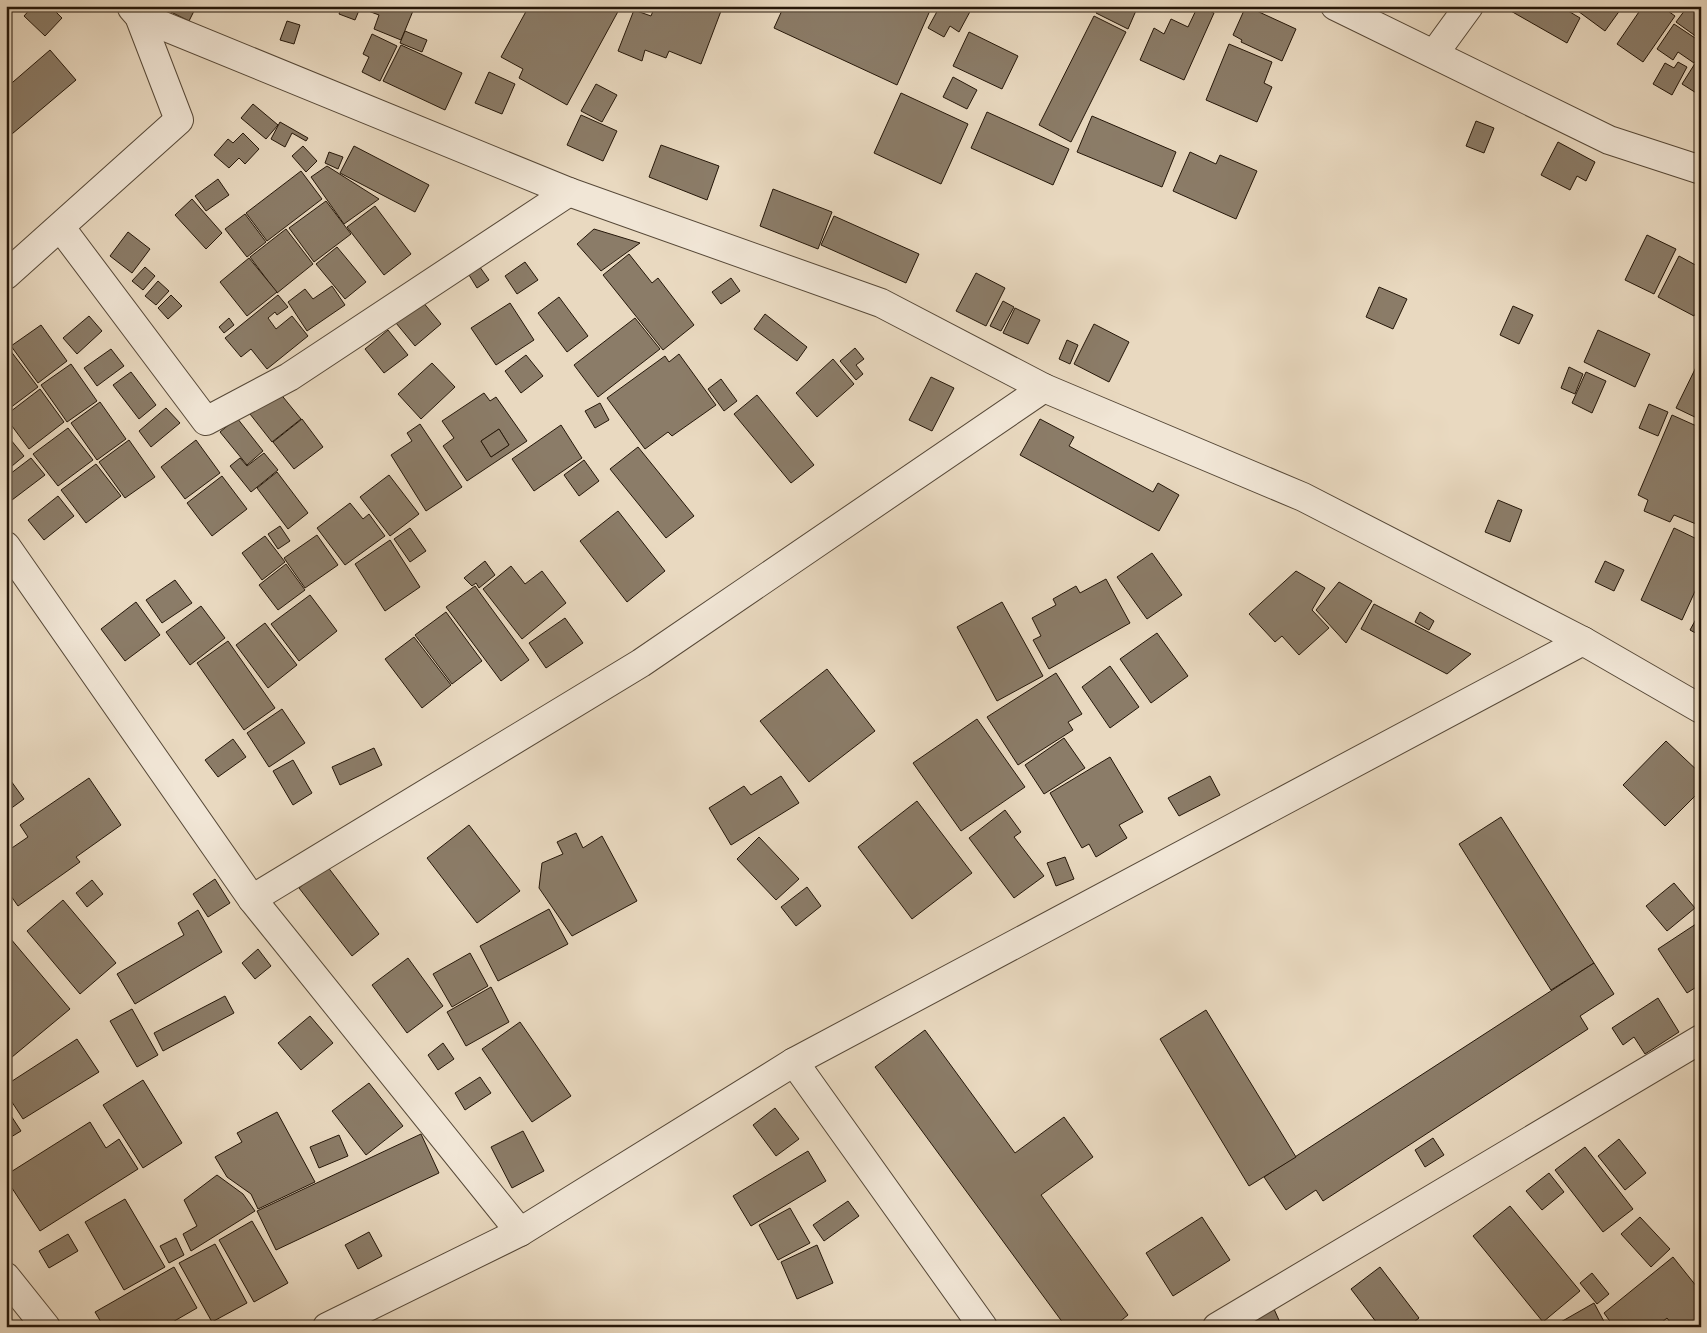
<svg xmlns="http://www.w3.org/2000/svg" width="1707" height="1333" viewBox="0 0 1707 1333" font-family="'Libre Caslon Text',serif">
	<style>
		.building { fill: #8b7c68; stroke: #251709; fill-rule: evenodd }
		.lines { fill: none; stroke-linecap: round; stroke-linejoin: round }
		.minor-casing { stroke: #564837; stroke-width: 30 }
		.minor { stroke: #f1e6d6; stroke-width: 28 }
	</style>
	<rect width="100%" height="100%" fill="#e9d9c0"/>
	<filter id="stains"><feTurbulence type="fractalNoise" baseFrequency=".004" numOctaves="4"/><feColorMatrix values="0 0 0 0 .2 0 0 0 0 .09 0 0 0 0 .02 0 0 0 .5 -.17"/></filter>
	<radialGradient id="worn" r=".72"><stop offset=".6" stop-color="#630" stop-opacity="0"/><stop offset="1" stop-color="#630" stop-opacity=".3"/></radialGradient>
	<g class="building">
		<path d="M33,6h17l12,12 -17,18 -21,-20z"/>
		<path d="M169,6h21l5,3 -6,12 -22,-11z"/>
		<path d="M342,6h73l-14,34 -27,-11 5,-14 -19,-7 -5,12 -16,-6z"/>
		<path d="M529,6h92l-54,99 -48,-27 4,-9 -22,-12z"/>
		<path d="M655,6h55l11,5 -20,53 -32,-13 -3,7 -21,-8 -3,11 -24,-10 16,-41 17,6z"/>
		<path d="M784,6h148l-35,79 -123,-57z"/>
		<path d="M940,6h33l-14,26 -9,-6 -6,11 -16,-9z"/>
		<path d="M1100,6h38l-10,23 -32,-16z"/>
		<path d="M1198,6l16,7 -30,67 -44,-20 14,-32 10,6 7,-15 17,8z"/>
		<path d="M1246,6l50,23 -14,32 -41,-19 1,-2 -9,-5z"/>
		<path d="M1502,6h58l20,12 -13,25z"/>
		<path d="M1571,6h52l-18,25z"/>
		<path d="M1643,6h18l14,10 -32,46 -26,-18z"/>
		<path d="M1688,6h13v34l-25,-18z"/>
		<path d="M1094,16l32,16 -55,110 -32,-17z"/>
		<path d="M287,21l13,4 -6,19 -14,-4z"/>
		<path d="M1674,24l27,18v10l-7,11 -16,-11 -5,8 -16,-11z"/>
		<path d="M405,31l22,9 -5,12 -22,-9z"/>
		<path d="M969,32l49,24 -16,33 -49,-23z"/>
		<path d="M372,34l25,12 -17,35 -18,-9 7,-15 -6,-3z"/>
		<path d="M1229,44l43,18 -8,21 8,4 -15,35 -51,-22z"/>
		<path d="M401,45l61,28 -17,37 -62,-29z"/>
		<path d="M50,50l26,30 -70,59v-51z"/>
		<path d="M1701,54v42l-19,-12z"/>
		<path d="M1678,62l9,5 -15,28 -19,-11 12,-21 9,5z"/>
		<path d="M489,72l26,12 -13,30 -27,-11z"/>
		<path d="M953,77l24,13 -10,19 -24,-12z"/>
		<path d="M596,84l21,11 -15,27 -21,-11z"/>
		<path d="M901,93l67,31 -27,60 -67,-31z"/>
		<path d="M253,104l25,21 -12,14 -25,-21z"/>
		<path d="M987,112l82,37 -16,36 -82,-37z"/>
		<path d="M581,115l36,16 -14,30 -36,-16z"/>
		<path d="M1092,116l84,36 -14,35 -85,-35z"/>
		<path d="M1476,121l18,7 -10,25 -18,-7z"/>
		<path d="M280,122l28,16 -2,3 -14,-8 -7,14 -14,-8z"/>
		<path d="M243,133l16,16 -14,15 -6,-6 -10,10 -15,-13 14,-16 5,4z"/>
		<path d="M1558,142l37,20 -9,19 -9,-5 -7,14 -29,-15z"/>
		<path d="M661,145l58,21 -12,34 -58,-23z"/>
		<path d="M303,146l14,15 -11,11 -14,-16z"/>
		<path d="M354,146l75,39 -14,27 -75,-39z"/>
		<path d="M329,152l14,5 -5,12 -13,-6z"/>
		<path d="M1190,152l26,12 4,-9 37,16 -21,48 -63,-28z"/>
		<path d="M327,166l52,33 -35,25 -33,-47z"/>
		<path d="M301,171l21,28 -55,42 -21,-28z"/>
		<path d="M218,179l11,16 -23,16 -11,-15z"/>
		<path d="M773,189l59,23 -14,37 -58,-23z"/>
		<path d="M192,199l30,34 -16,16 -31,-34z"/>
		<path d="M326,201l25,33 -37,28 -25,-34z"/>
		<path d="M375,206l36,48 -27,21 -37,-48z"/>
		<path d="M245,214l21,28 -19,15 -22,-28z"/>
		<path d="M834,216l85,38 -13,29 -85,-38z"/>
		<path d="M286,229l27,35 -36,29 -27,-36z"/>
		<path d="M594,229l46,14 -39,28 -24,-27z"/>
		<path d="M128,232l22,17 -18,24 -22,-17z"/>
		<path d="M1647,235l29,14 -22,45 -29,-14z"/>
		<path d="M337,247l29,35 -21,17 -29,-35z"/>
		<path d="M629,254l23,29 6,-5 36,47 -31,25 -60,-75z"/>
		<path d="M1679,256l22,12v35l-7,13 -36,-19z"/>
		<path d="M249,258l28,34 -30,24 -27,-34z"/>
		<path d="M525,262l13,18 -21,14 -12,-18z"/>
		<path d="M477,263l12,17 -12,8 -11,-18z"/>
		<path d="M145,267l10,9 -12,14 -11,-9z"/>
		<path d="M976,273l29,15 -19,38 -30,-15z"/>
		<path d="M731,278l9,13 -19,13 -9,-12z"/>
		<path d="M158,281l11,10 -13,14 -11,-9z"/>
		<path d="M332,286l13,19 -38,26 -19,-29 17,-13 8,10z"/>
		<path d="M1379,287l28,12 -14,30 -27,-12z"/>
		<path d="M171,295l11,11 -14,13 -10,-11z"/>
		<path d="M278,295l10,12 -11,8 -2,-3 -7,6 8,11 16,-13 16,20 -41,33 -16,-20 -10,8 -16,-19z"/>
		<path d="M559,297l29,39 -21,16 -29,-39z"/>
		<path d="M422,301l19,23 -26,22 -19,-23z"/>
		<path d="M1003,301l11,6 -13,24 -11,-5z"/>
		<path d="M510,303l24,37 -38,25 -25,-37z"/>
		<path d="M1513,306l20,9 -14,29 -19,-9z"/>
		<path d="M1015,308l25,12 -12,24 -25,-11z"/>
		<path d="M765,314l42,33 -10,14 -43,-32z"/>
		<path d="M89,316l13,15 -25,23 -14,-16z"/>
		<path d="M229,318l5,7 -10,8 -5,-6z"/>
		<path d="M635,318l25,31 -62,48 -24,-32z"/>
		<path d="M1094,324l35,18 -20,40 -35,-18z"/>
		<path d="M41,325l26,36 -29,22 -27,-37z"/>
		<path d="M388,330l20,25 -24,18 -19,-24z"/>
		<path d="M1598,330l52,24 -15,33 -51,-25z"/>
		<path d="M1067,340l11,5 -8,19 -11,-5z"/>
		<path d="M855,348l9,11 -8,6 7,9 -7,6 -16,-19z"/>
		<path d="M111,349l13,17 -27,20 -13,-18z"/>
		<path d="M10,350l28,37 -32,24v-58z"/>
		<path d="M679,354l37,51 -44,31 -4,-4 -23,17 -38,-51 58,-42 4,6z"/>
		<path d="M526,355l17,21 -22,17 -16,-22z"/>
		<path d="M1701,357v63l-25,-12z"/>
		<path d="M833,359l21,25 -37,33 -21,-24z"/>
		<path d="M432,363l23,24 -34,32 -23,-25z"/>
		<path d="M71,364l26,37 -30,21 -26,-37z"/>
		<path d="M1569,367l14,7 -8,20 -14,-6z"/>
		<path d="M131,372l25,33 -17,14 -26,-34z"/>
		<path d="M1586,372l20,9 -14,32 -20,-10z"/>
		<path d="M931,377l23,11 -22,43 -23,-11z"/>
		<path d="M721,379l16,22 -13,10 -16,-22z"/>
		<path d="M40,389l24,33 -35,27 -23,-31v-3z"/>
		<path d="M279,392l22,27 -29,23 -22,-28z"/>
		<path d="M484,393l6,8 6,-4 31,44 -60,40 -24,-35 11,-8 -12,-17zM499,429l10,16 -18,12 -10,-16z"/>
		<path d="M757,395l57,70 -23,18 -57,-69z"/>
		<path d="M100,402l26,37 -29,21 -26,-37z"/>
		<path d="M600,403l9,17 -14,8 -10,-17z"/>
		<path d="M1649,404l19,8 -10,24 -19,-8z"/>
		<path d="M166,408l14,15 -29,24 -12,-16z"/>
		<path d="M1672,415l29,13v98l-27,-11 -4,7 -26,-11 4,-11 -10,-5z"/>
		<path d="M237,418l26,33 -16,14 -27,-33z"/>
		<path d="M302,419l21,28 -29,22 -21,-27z"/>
		<path d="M1040,419l34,18 -5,9 84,46 5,-9 21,12 -20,36 -139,-76z"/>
		<path d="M420,424l42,63 -36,24 -35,-56 21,-14 -5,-8z"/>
		<path d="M561,425l21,33 -48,33 -22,-32z"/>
		<path d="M68,428l25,32 -35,26 -25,-32z"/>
		<path d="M499,429l10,16 -18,12 -10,-16z"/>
		<path d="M6,434l18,22 -18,15z"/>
		<path d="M129,440l26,37 -30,21 -26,-36z"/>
		<path d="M196,440l24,33 -35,26 -24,-32z"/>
		<path d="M638,447l56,69 -28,22 -56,-69z"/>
		<path d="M264,453l14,17 -27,22 -21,-26 10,-8 7,8z"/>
		<path d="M31,458l14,17 -33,25 -6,-7v-16z"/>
		<path d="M584,460l15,21 -20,15 -15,-21z"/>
		<path d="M96,464l25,32 -35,27 -25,-33z"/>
		<path d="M277,472l31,41 -20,16 -31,-41z"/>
		<path d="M389,475l30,39 -29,22 -30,-39z"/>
		<path d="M222,476l25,33 -35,27 -25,-33z"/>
		<path d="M58,496l16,20 -30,24 -16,-20z"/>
		<path d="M1498,500l24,10 -12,32 -25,-10z"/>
		<path d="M350,503l13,16 6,-5 16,22 -40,29 -28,-37z"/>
		<path d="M618,511l47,60 -38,31 -47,-61z"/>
		<path d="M280,526l10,15 -12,8 -10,-15z"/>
		<path d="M410,528l16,23 -16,11 -16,-23z"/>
		<path d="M1674,528l27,13v37l-19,42 -41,-20z"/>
		<path d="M317,535l21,30 -33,23 -21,-30z"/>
		<path d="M265,536l20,26 -23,18 -20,-27z"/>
		<path d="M390,540l30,47 -35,24 -30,-47z"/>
		<path d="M1152,553l30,42 -35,24 -30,-42z"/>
		<path d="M485,561l10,14 -16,13 -3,-5 -4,3 -8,-8z"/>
		<path d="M1605,561l19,9 -10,21 -19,-9z"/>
		<path d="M286,564l19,26 -27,20 -19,-25z"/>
		<path d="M511,566l14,18 17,-13 24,32 -44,36 -39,-50z"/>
		<path d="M1296,571l29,17 -13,22 17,18 -30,27 -17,-19 -7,6 -26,-28z"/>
		<path d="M1106,579l24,44 -81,46 -16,-29 8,-4 -9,-18 24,-13 -3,-6 23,-13 4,7z"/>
		<path d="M175,580l17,23 -30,20 -16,-23z"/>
		<path d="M1339,582l33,19 -26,42 -30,-33z"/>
		<path d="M475,586l54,74 -28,21 -55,-74z"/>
		<path d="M310,595l27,36 -38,30 -28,-37z"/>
		<path d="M136,602l24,33 -35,26 -24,-32z"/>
		<path d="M1002,602l41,74 -46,25 -40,-74z"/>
		<path d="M1374,604l97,50 -24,20 -86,-45z"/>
		<path d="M201,606l24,32 -35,27 -24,-33z"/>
		<path d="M1701,610v26l-11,-6z"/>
		<path d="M446,612l36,49 -30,23 -37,-49z"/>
		<path d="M1420,612l14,9 -5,9 -14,-8z"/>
		<path d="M565,618l18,25 -37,25 -17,-25z"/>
		<path d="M265,623l32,42 -29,23 -32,-43z"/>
		<path d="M1157,633l31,43 -37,27 -31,-44z"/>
		<path d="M414,637l37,48 -29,23 -37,-49z"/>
		<path d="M228,641l47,67 -31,22 -47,-67z"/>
		<path d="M1110,666l29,41 -29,21 -28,-41z"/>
		<path d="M827,669l48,62 -66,51 -49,-61z"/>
		<path d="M1056,673l26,41 -14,8 5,8 -55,35 -31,-48z"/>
		<path d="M282,709l23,34 -36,24 -22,-34z"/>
		<path d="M977,719l48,68 -64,44 -48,-68z"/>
		<path d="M1064,738l21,30 -41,26 -19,-29z"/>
		<path d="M233,739l13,18 -28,20 -13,-17z"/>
		<path d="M1666,741l35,33v16l-36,36 -42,-41z"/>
		<path d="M374,748l8,17 -42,20 -8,-18z"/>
		<path d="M1110,757l33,55 -24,13 8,13 -31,19 -7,-13 -7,4 -32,-55z"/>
		<path d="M293,760l19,33 -19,12 -20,-34z"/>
		<path d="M6,774l18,25 -18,13z"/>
		<path d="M781,776l18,27 -68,42 -22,-37 35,-22 7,9z"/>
		<path d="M1210,776l10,19 -41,21 -11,-18z"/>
		<path d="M89,778l32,47 -45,32 4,5 -62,44 -12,-17v-37l22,-15 -8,-12z"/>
		<path d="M917,801l55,72 -60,46 -54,-72z"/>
		<path d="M1005,810l16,22 -7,5 30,39 -30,22 -45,-60z"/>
		<path d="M1501,817l93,146 -43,27 -92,-146z"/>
		<path d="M469,825l51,66 -43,32 -50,-65z"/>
		<path d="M576,833l7,15 19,-12 35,65 -65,35 -33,-48 3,-25 21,-9 -6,-12z"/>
		<path d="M759,837l40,42 -23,21 -39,-41z"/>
		<path d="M1065,857l9,22 -18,7 -9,-23z"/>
		<path d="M327,866l52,68 -27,22 -53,-68z"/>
		<path d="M215,879l15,24 -22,14 -15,-23z"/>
		<path d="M92,880l11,14 -16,13 -11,-14z"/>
		<path d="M1674,883l21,25 -28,23 -21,-25z"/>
		<path d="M807,887l14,19 -25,20 -15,-19z"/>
		<path d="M63,900l53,63 -36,31 -53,-63z"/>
		<path d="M549,909l19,35 -70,37 -18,-35z"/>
		<path d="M198,910l24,42 -87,52 -18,-30 67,-39 -6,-12z"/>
		<path d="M1699,922l2,3v59l-14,9 -29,-44z"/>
		<path d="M10,938l60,71 -64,53v-121z"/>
		<path d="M258,949l13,17 -16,13 -13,-16z"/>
		<path d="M470,953l18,33 -36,21 -19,-33z"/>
		<path d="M408,958l35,48 -36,27 -35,-48z"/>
		<path d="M1594,963l20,31 -34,22 8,13 -265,172 -7,-11 -30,20 -22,-33z"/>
		<path d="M491,987l18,35 -43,24 -19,-34z"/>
		<path d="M225,996l9,17 -71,38 -9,-18z"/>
		<path d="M1658,998l21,34 -34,22 -11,-17 -11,8 -11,-17z"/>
		<path d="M132,1009l26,46 -21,12 -27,-46z"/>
		<path d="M1206,1010l90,147 -47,29 -89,-147z"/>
		<path d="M310,1016l23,27 -32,27 -23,-27z"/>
		<path d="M520,1022l51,74 -39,26 -50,-73z"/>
		<path d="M925,1030l90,123 49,-36 29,40 -52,38 87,120 -15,12h-47l-191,-260z"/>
		<path d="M77,1039l22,33 -76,47 -17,-26v-8z"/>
		<path d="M443,1043l11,16 -16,11 -10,-15z"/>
		<path d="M480,1077l11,16 -26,17 -10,-17z"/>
		<path d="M143,1080l39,63 -39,25 -40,-63z"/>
		<path d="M369,1083l34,43 -37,29 -34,-44z"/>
		<path d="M6,1108l15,23 -15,9z"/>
		<path d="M775,1108l24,31 -23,17 -23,-31z"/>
		<path d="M277,1112l38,70 -57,27 -7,-15 -24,-17 -12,-20 27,-15 -5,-9z"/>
		<path d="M90,1122l16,26 13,-9 19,30 -98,62 -34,-52v-4z"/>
		<path d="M523,1131l21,40 -32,17 -21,-41z"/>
		<path d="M421,1134l18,39 -163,77 -19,-39z"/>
		<path d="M339,1135l9,21 -29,12 -9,-21z"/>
		<path d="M1433,1138l11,17 -19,12 -10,-17z"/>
		<path d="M1619,1139l27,34 -21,17 -27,-34z"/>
		<path d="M1585,1147l48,62 -30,23 -48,-62z"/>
		<path d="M808,1151l18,30 -75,45 -18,-30z"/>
		<path d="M1549,1173l15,19 -22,18 -16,-19z"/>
		<path d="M217,1175l26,19 12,17 -64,40 -8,-17 14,-8 -13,-26z"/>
		<path d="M125,1199l40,68 -41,23 -39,-68z"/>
		<path d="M848,1201l11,15 -35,25 -11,-16z"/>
		<path d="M1510,1206l70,85 -37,31 -70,-86z"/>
		<path d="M790,1208l20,35 -32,17 -19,-35z"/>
		<path d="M1202,1217l28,43 -57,36 -27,-43z"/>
		<path d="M1640,1217l30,32 -19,18 -30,-33z"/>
		<path d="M252,1221l36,62 -34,19 -35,-62z"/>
		<path d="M369,1232l13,24 -24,13 -13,-24z"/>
		<path d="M68,1234l10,17 -29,17 -10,-17z"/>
		<path d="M176,1238l8,17 -15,8 -9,-17z"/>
		<path d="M215,1244l32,59 -35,19 -33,-59z"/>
		<path d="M817,1245l16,38 -36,16 -16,-37z"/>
		<path d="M1673,1257l28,35v35h-27l-7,-9 -11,9h-42l-10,-14z"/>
		<path d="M174,1267l23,41 -33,19h-60l-9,-15z"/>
		<path d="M1380,1267l39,51 -11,9h-28l-29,-38z"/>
		<path d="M1592,1273l17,21 -12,10 -17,-21z"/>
		<path d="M1594,1303l13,24h-55z"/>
		<path d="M1274,1309l8,18h-23l-4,-9z"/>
	</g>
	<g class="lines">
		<defs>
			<g id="minor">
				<path d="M1335,6l274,134 92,30"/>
				<path d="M139,16l430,176 312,111 163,85 259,109 280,144"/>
				<path d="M1434,54l35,-48"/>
				<path d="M61,228l145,193 83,-44 280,-185"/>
				<path d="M6,275l173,-155 -40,-104 -7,-8"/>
				<path d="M6,546l246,353 268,333"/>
				<path d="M252,899l389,-236 403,-275"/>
				<path d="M794,1062l189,265"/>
				<path d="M6,1277l40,50"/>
				<path d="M327,1327l193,-95 274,-170 789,-421 118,68"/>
				<path d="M1217,1327l484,-288"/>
			</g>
		</defs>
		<use href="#minor" class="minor-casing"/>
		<use href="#minor" class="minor"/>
	</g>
	<rect width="1707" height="1333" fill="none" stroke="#e9d9c0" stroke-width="25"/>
	<rect x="8" y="8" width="1692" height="1318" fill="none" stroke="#251709" stroke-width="2.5"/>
	<rect x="12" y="12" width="1682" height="1308" fill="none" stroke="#251709"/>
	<rect width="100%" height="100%" filter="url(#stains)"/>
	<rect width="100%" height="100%" fill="url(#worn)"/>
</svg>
